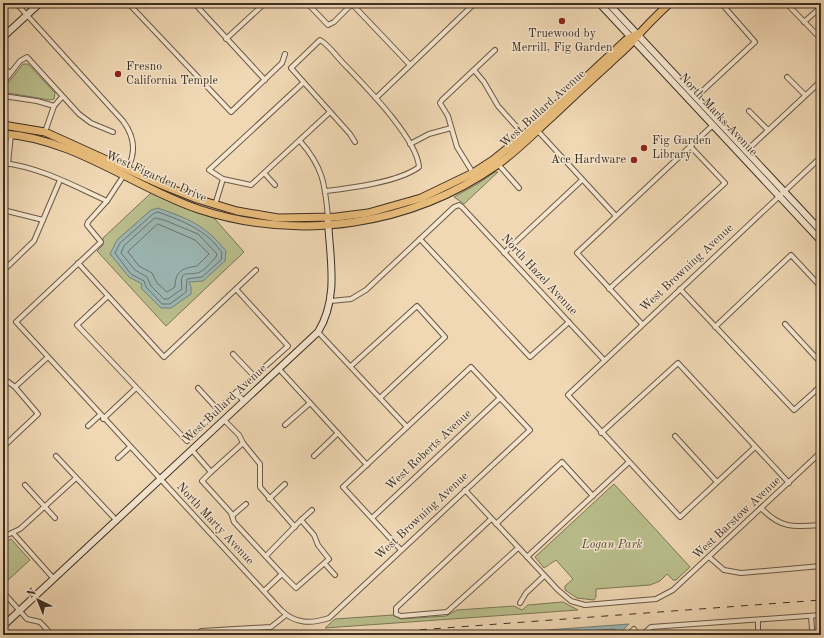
<svg xmlns="http://www.w3.org/2000/svg" width="824" height="638" viewBox="0 0 824 638" font-family="'Old Standard TT',serif">
	<style>
		.green { fill: #babf8d; stroke: #7c7758 }
		.water { fill: #9cb8b5; stroke: #76817b }
		.lines { fill: none; stroke-linecap: round; stroke-linejoin: round }
		.shore { stroke: #6d746c; stroke-width: 1 }
		.street-casing { stroke: #6a5948; stroke-width: 6 }
		.secondary-casing { stroke: #3e2f24; stroke-width: 8 }
		.primary-casing { stroke: #3e2f24; stroke-width: 9 }
		.street { stroke: #f5e6ce; stroke-width: 4 }
		.secondary { stroke: #f5e6ce; stroke-width: 6 }
		.primary { stroke: #e8bc7a; stroke-width: 7 }
		.rail { stroke: #3e2f24; stroke-width: 1; stroke-dasharray: 7 7; stroke-linecap: butt }
		.poi-dot { fill: #8f2418; stroke: #f5e6ce; stroke-width: 1.5 }
		.labels { text-anchor: middle; dominant-baseline: central; stroke-width: 3; stroke-linejoin: round; paint-order: stroke }
		.poi-label { font-size: 12px; fill: #3e2f24; stroke: #f5e6ce; text-anchor: start }
		.street-label { font-size: 12px; fill: #3e2f24; stroke: #f5e6ce }
		.park-label { font-size: 12px; font-style: italic; fill: #574c39; stroke: #f5e6ce }
	</style>
	<rect width="100%" height="100%" fill="#f0d8b4"/>
	<filter id="stains"><feTurbulence type="fractalNoise" baseFrequency=".005" numOctaves="4"/><feColorMatrix values="0 0 0 0 .2 0 0 0 0 .09 0 0 0 0 .02 0 0 0 .5 -.17"/></filter>
	<radialGradient id="worn" r=".72"><stop offset=".6" stop-color="#630" stop-opacity="0"/><stop offset="1" stop-color="#630" stop-opacity=".3"/></radialGradient>
	<g class="green">
		<path d="M23,64h5l27,29 -1,6 -4,1 -42,-7 -3,-6z"/>
		<path d="M495,172h3l-34,32 -10,-7 25,-14z"/>
		<path d="M151,193l31,14 32,11 30,34 -78,74 -69,-75 6,-6v-7z"/>
		<path d="M614,484l76,83 -14,13h-3l-6,-6 -7,7 -10,4 -54,4v8l-2,3 -17,-2 -12,-8v-4l8,-7 -17,-19 -12,8 -9,-11z"/>
		<path d="M11,539l19,21 -24,22 1,-15 -3,-1 1,-24z"/>
		<path d="M563,602l15,8 -253,18 10,-9 58,-4 8,4 45,-3 11,-6 57,-4 8,4 6,-5z"/>
	</g>
	<g class="water">
		<path d="M158,208c31,11 47,17 68,43l-1,10 -22,20 -14,1 2,5v7l-20,14h-10l-20,-20 1,-4 -13,-7 -19,-23 7,-14 34,-30z"/>
		<path d="M629,624l-11,11h-139z"/>
	</g>
	<g class="lines">
		<g class="shore">
			<path d="M158,212c25,9 49,18 64,41l-1,7 -19,17 -15,2 -1,13 -16,12h-8l-16,-17 -2,-6 -13,-7 -16,-21 5,-10 33,-29z"/>
			<path d="M155,218l9,2 34,14 19,20 -1,3c-5,5 -11,13 -16,15 -12,5 -21,-5 -18,17l-14,10h-4l-13,-13 -4,-9 -12,-7 -14,-17 3,-7z"/>
			<path d="M158,224l37,16 14,14 -12,12c-14,2 -22,5 -22,21l-8,5 -10,-9 -5,-10 -13,-7 -11,-14z"/>
			<path d="M532,635l82,-6 2,1v5"/>
		</g>
		<defs>
			<g id="street">
				<path d="M16,3l107,118c11,15 14,31 4,48"/>
				<path d="M128,3l103,109 51,-49 3,-9"/>
				<path d="M194,3l71,77"/>
				<path d="M307,3l21,22 6,-3 19,-19"/>
				<path d="M786,3l35,36"/>
				<path d="M352,4l58,61"/>
				<path d="M804,22l17,-15"/>
				<path d="M226,39l39,-36"/>
				<path d="M3,68l6,4"/>
				<path d="M474,70l10,12 14,24 26,29"/>
				<path d="M787,77l18,18"/>
				<path d="M3,83l17,-22 7,-4 52,57 12,9 22,9"/>
				<path d="M303,83l-94,87 14,9 28,6 79,-73"/>
				<path d="M3,96l34,5 17,5"/>
				<path d="M696,97l59,-55 -34,-39"/>
				<path d="M376,98l99,-95"/>
				<path d="M749,111l19,19"/>
				<path d="M537,130l79,86"/>
				<path d="M45,132l9,-26 8,-9"/>
				<path d="M300,141c23,26 25,43 28,76"/>
				<path d="M410,144l19,-10 22,-6"/>
				<path d="M746,151l75,-70"/>
				<path d="M3,163c37,4 71,23 104,38"/>
				<path d="M3,163l3,-29"/>
				<path d="M8,164l3,-30"/>
				<path d="M498,164l21,24"/>
				<path d="M473,173l-16,-26 -9,-31 -8,-13 2,-3 53,-50"/>
				<path d="M265,174l10,11"/>
				<path d="M124,175l-17,26 -19,21 -1,3 14,17 -85,80 265,288c14,14 30,14 48,8l201,-188 -59,-63 -128,120 58,63"/>
				<path d="M326,191c25,-3 73,-9 93,-24 -2,-29 -55,-82 -75,-103 -8,-8 -15,-19 -24,-24l-29,28 59,66 5,8"/>
				<path d="M215,205l8,-26"/>
				<path d="M3,210l40,10"/>
				<path d="M420,239l110,118 39,-35"/>
				<path d="M504,253l78,-73"/>
				<path d="M78,263l86,94 92,-87"/>
				<path d="M3,271l31,-30 26,-61"/>
				<path d="M609,289l116,-106 -35,-37"/>
				<path d="M680,289l114,121 27,-24"/>
				<path d="M108,296l-31,29 110,116 45,-45 56,-50 -52,-57"/>
				<path d="M331,301l20,-2 15,-9 88,-83 5,-2 3,2 142,153"/>
				<path d="M642,324l-65,-71 136,-128"/>
				<path d="M785,324l36,39"/>
				<path d="M715,327l76,-72 30,32"/>
				<path d="M318,332l89,95"/>
				<path d="M233,354l22,23"/>
				<path d="M351,366l66,-60 28,31 -65,61"/>
				<path d="M279,369l88,96"/>
				<path d="M3,378l12,9 23,27 -35,33"/>
				<path d="M15,387l33,-30"/>
				<path d="M198,388l21,23"/>
				<path d="M816,390l5,6"/>
				<path d="M236,393l8,8"/>
				<path d="M103,419l33,-31"/>
				<path d="M224,420l15,15 4,8"/>
				<path d="M285,425l25,-22"/>
				<path d="M88,426l12,-11"/>
				<path d="M601,433l77,-70 111,120"/>
				<path d="M675,436l42,46"/>
				<path d="M755,447l-75,70 -112,-122 253,-238"/>
				<path d="M192,450l19,22 -9,9 29,32 3,9 48,52 -18,17"/>
				<path d="M56,456l61,65"/>
				<path d="M314,456l24,-23"/>
				<path d="M118,458l12,-11"/>
				<path d="M211,472l32,-29 17,21v23l35,40"/>
				<path d="M25,485l30,33"/>
				<path d="M465,490l93,100 13,11 14,4 71,-6 17,-9 148,-138"/>
				<path d="M269,499l16,-15"/>
				<path d="M761,508c20,21 33,19 60,17"/>
				<path d="M232,516l14,-12"/>
				<path d="M372,518l128,-120"/>
				<path d="M491,519l-95,89v6l5,2 46,-4 71,-64"/>
				<path d="M301,520l11,-10"/>
				<path d="M496,524l66,-62 31,34"/>
				<path d="M13,533l41,46"/>
				<path d="M3,537l17,-8 56,-51"/>
				<path d="M266,556l35,-36 13,15 4,10 11,14 -33,29 -14,-14"/>
				<path d="M527,557l102,-95"/>
				<path d="M709,557l15,13 17,3 80,-7"/>
				<path d="M325,564l10,11"/>
				<path d="M3,592l24,27 13,3 12,13"/>
				<path d="M520,603l6,-10 18,-17"/>
				<path d="M811,616l1,13 3,6"/>
				<path d="M149,635h10"/>
				<path d="M188,635l11,-1 2,-3 70,-4 15,-12"/>
				<path d="M628,635l6,-6 3,6"/>
				<path d="M642,635l9,-8 170,-12"/>
				<path d="M758,635v-15"/>
			</g>
			<g id="secondary">
				<path d="M599,3l222,238"/>
				<path d="M608,3l213,228"/>
				<path d="M3,37l37,-34"/>
				<path d="M3,626l315,-294c21,-34 12,-73 10,-111"/>
			</g>
			<g id="primary">
				<path d="M3,125l42,7 117,53 35,14 40,12 41,7 58,-1 32,-4 53,-15 52,-25 20,-13 31,-25 102,-95 11,-6"/>
				<path d="M3,134c71,4 130,53 195,75 101,33 212,17 299,-44 20,-14 37,-32 55,-48 18,-17 37,-35 56,-52 8,-8 17,-15 25,-24 11,-13 24,-26 37,-38"/>
			</g>
		</defs>
		<use href="#street" class="street-casing"/>
		<use href="#secondary" class="secondary-casing"/>
		<use href="#primary" class="primary-casing"/>
		<use href="#street" class="street"/>
		<use href="#secondary" class="secondary"/>
		<use href="#primary" class="primary"/>
		<path class="rail" d="M350,635l471,-35"/>
	</g>
	<g class="poi-dot">
		<circle cx="562" cy="21" r="4"/>
		<circle cx="118" cy="74" r="4"/>
		<circle cx="644" cy="148" r="4"/>
		<circle cx="634" cy="160" r="4"/>
	</g>
	<g class="labels">
		<g class="poi-label">
			<text x="562" y="34" text-anchor="middle">Truewood by<tspan x="562" dy="14">Merrill, Fig Garden</tspan></text>
			<text x="126" y="67">Fresno<tspan x="126" dy="14">California Temple</tspan></text>
			<text x="652" y="141">Fig Garden<tspan x="652" dy="14">Library</tspan></text>
			<text x="626" y="160" text-anchor="end">Ace Hardware</text>
		</g>
		<g class="street-label">
			<text transform="translate(543 109) rotate(-42)">West Bullard Avenue</text>
			<text transform="translate(718 115) rotate(47)">North Marks Avenue</text>
			<text transform="translate(156 177) rotate(24)">West Figarden Drive</text>
			<text transform="translate(687 268) rotate(-43)">West Browning Avenue</text>
			<text transform="translate(539 275) rotate(47)">North Hazel Avenue</text>
			<text transform="translate(225 404) rotate(-43)">West Bullard Avenue</text>
			<text transform="translate(429 450) rotate(-43)">West Roberts Avenue</text>
			<text transform="translate(422 516) rotate(-43)">West Browning Avenue</text>
			<text transform="translate(737 518) rotate(-43)">West Barstow Avenue</text>
			<text transform="translate(215 524) rotate(47)">North Marty Avenue</text>
		</g>
		<g class="park-label">
			<text x="612" y="545">Logan Park</text>
		</g>
	</g>
	<rect width="824" height="638" fill="none" stroke="#f0d8b4" stroke-width="16"/>
	<rect x="4" y="4" width="816" height="630" fill="none" stroke="#3e2f24" stroke-width="2"/>
	<rect x="8" y="8" width="808" height="622" fill="none" stroke="#3e2f24"/>
	<g transform="translate(38 600) rotate(317)" stroke="#f5e6ce" stroke-width="3" paint-order="stroke">
	<path d="M0-3L7 15L0 10L-7 15Z" fill="#3e2f24"/>
	<text y="-6" font-size="11" font-weight="bold" text-anchor="middle" fill="#3e2f24">N</text>
	</g>
	<rect width="100%" height="100%" filter="url(#stains)"/>
	<rect width="100%" height="100%" fill="url(#worn)"/>
</svg>
